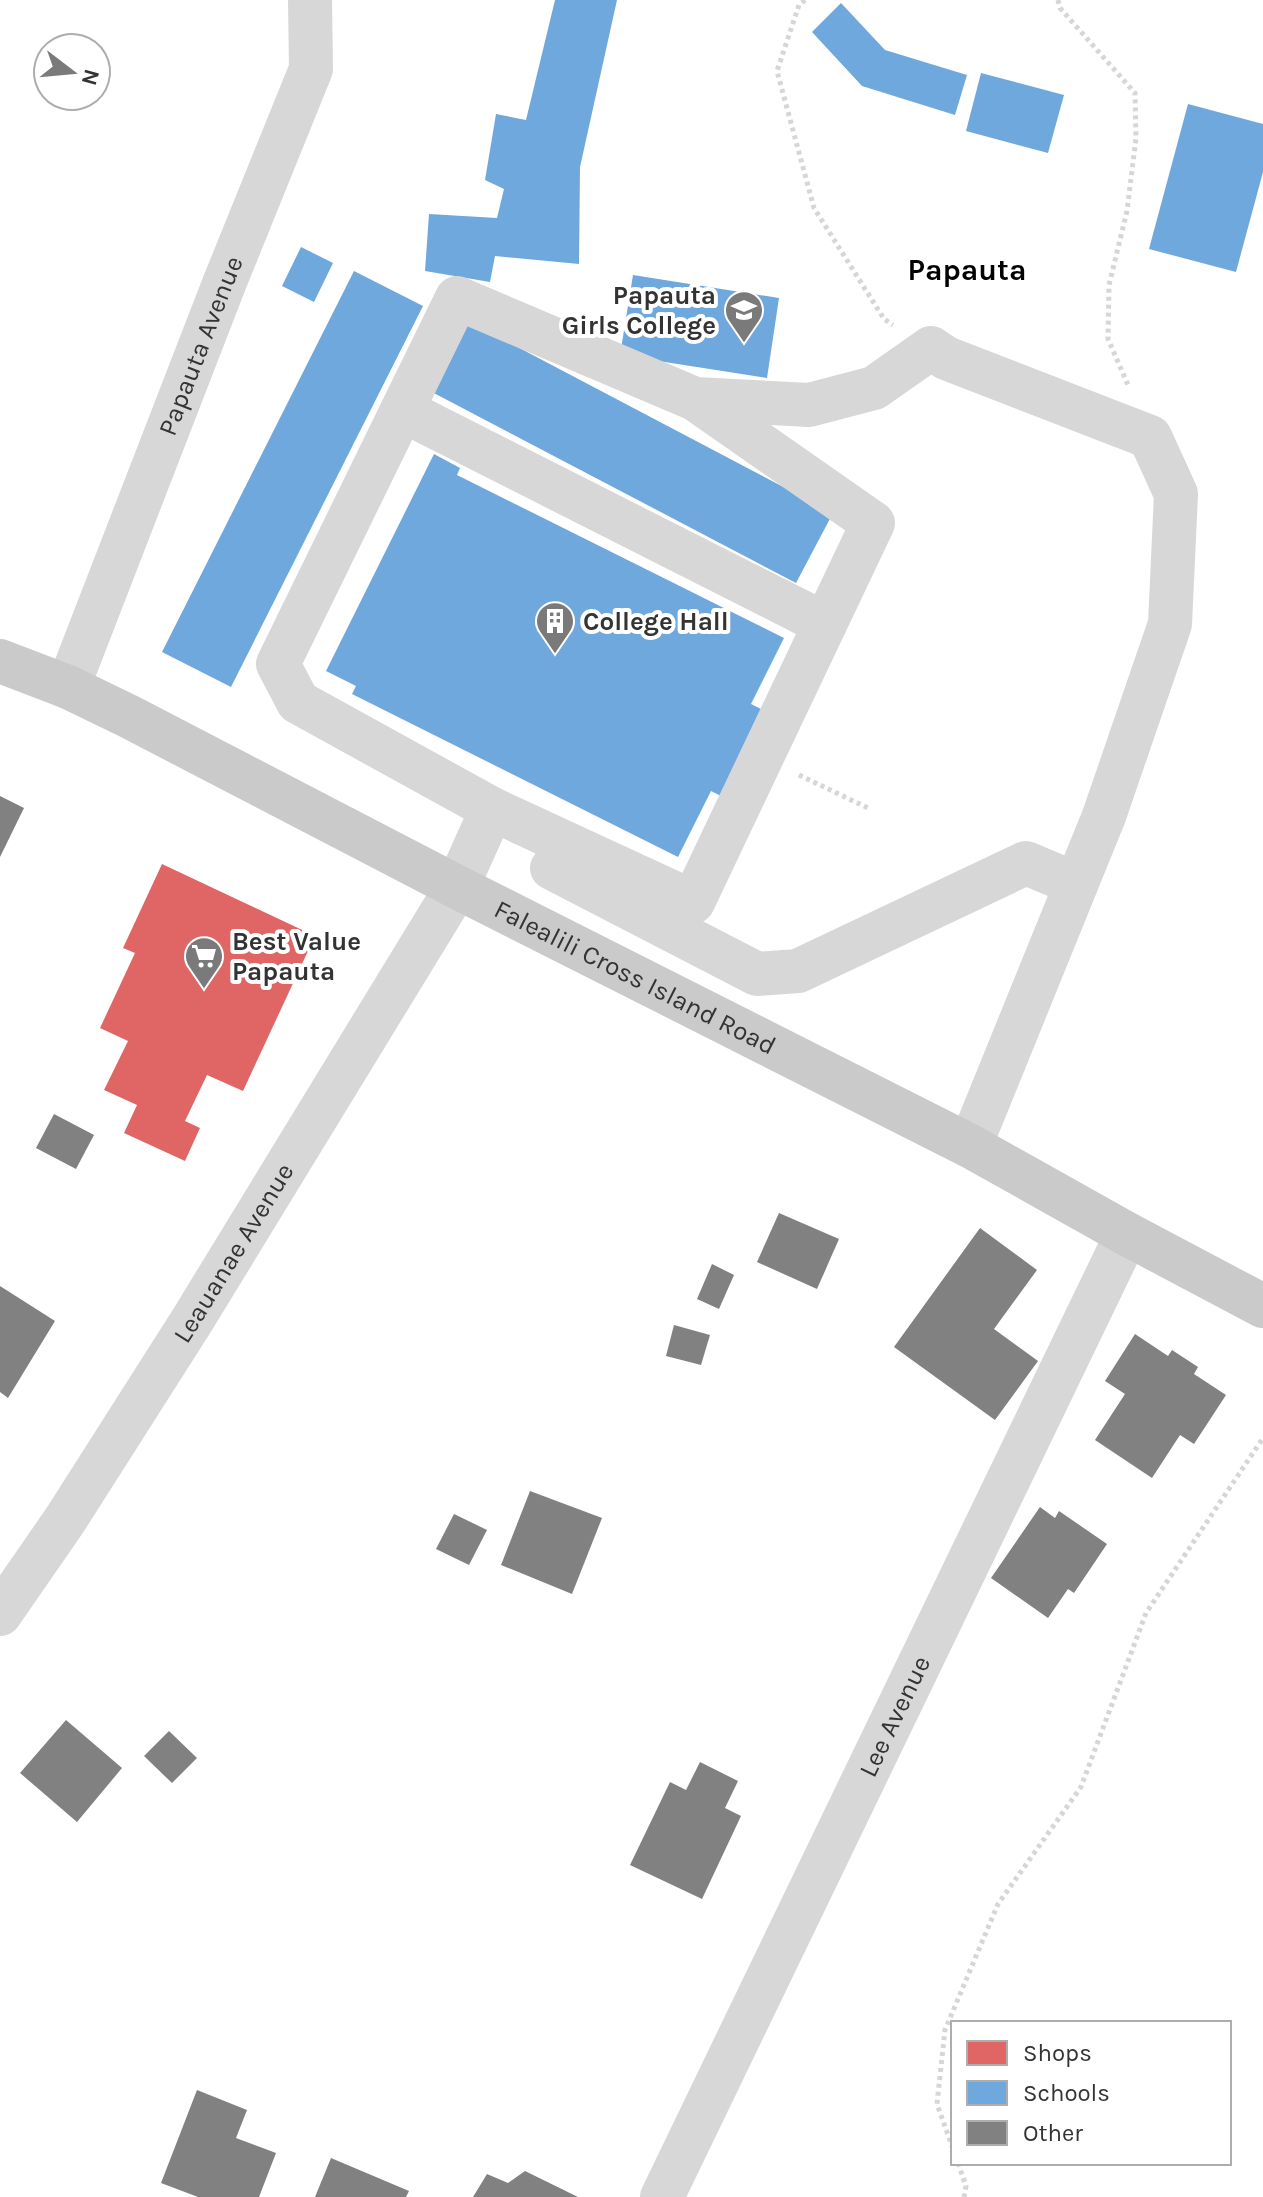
<svg xmlns="http://www.w3.org/2000/svg" width="1263" height="2197" viewBox="0 0 1263 2197" font-family="Karla,sans-serif">
	<style>
		.shops { fill: #e06666 }
		.schools { fill: #6fa8dc }
		.building { fill: #818181 }
		.lines { fill: none; stroke-linecap: round; stroke-linejoin: round }
		.path { stroke: #d6d6d6; stroke-width: 5; stroke-dasharray: 4 4; stroke-linecap: butt }
		.minor { stroke: #d7d7d7; stroke-width: 44 }
		.major { stroke: #cacaca; stroke-width: 44 }
		.labels { text-anchor: middle; dominant-baseline: central; stroke-width: 8; stroke-linejoin: round; paint-order: stroke }
		.poi-label { font-size: 26px; font-weight: bold; fill: #333; stroke: #fff; text-anchor: start }
		.street-label { font-size: 26px; fill: #333; stroke: #fff }
		.quarter-label { font-size: 30px; font-weight: bold; fill: #000; stroke: #fff }
	</style>
	<rect width="100%" height="100%" fill="#fff"/>
	<path class="shops" d="M162,864l153,72 -72,155 -36,-16 -22,46 15,7 -15,33 -61,-28 13,-28 -33,-15 24,-49 -28,-13 35,-75 -12,-5z"/>
	<g class="schools">
		<path d="M555,0h62l-37,167 -1,97 -84,-8 -5,26 -65,-11 4,-57 68,4 7,-29 -19,-9 11,-66 30,6z"/>
		<path d="M841,3l44,47 82,25 -12,40 -93,-29 -50,-54z"/>
		<path d="M981,73l83,22 -16,58 -82,-22z"/>
		<path d="M1188,104l75,20v48l-27,100 -87,-23z"/>
		<path d="M301,247l32,16 -19,39 -32,-16z"/>
		<path d="M354,271l69,35 -192,381 -69,-35z"/>
		<path d="M633,275l146,23 -12,80 -147,-23z"/>
		<path d="M466,320l367,193 -37,70 -366,-192z"/>
		<path d="M434,454l26,14 -3,7 327,163 -33,66 36,18 -42,86 -34,-17 -33,66 -326,-163 4,-8 -30,-15z"/>
	</g>
	<g class="building">
		<path d="M0,796l24,12 -24,49z"/>
		<path d="M54,1114l40,21 -18,34 -40,-21z"/>
		<path d="M779,1213l60,26 -22,50 -60,-27z"/>
		<path d="M980,1228l57,42 -43,59 44,32 -43,59 -101,-73z"/>
		<path d="M712,1264l22,11 -15,34 -22,-10z"/>
		<path d="M0,1286l55,35 -47,77 -8,-6z"/>
		<path d="M674,1325l36,10 -9,30 -35,-9z"/>
		<path d="M1135,1334l33,22 4,-6 26,17 -4,7 32,21 -32,49 -14,-9 -28,43 -57,-38 30,-46 -20,-13z"/>
		<path d="M530,1491l72,27 -30,76 -71,-29z"/>
		<path d="M1040,1507l15,11 4,-7 48,33 -33,49 -6,-4 -20,29 -57,-40z"/>
		<path d="M454,1514l33,16 -18,35 -33,-16z"/>
		<path d="M66,1720l56,48 -45,54 -57,-49z"/>
		<path d="M169,1731l28,27 -25,25 -28,-27z"/>
		<path d="M700,1762l38,19 -13,27 16,8 -39,83 -72,-34 40,-83 16,8z"/>
		<path d="M197,2090l50,20 -11,28 40,15 -17,44h-61l-37,-14z"/>
		<path d="M331,2158l78,33 -3,6h-91z"/>
		<path d="M525,2171l53,26h-105l14,-23 21,9z"/>
	</g>
	<g class="lines">
		<g class="path">
			<path d="M805,0l-6,5 -22,66 37,137 70,111 9,6"/>
			<path d="M1058,0l2,8 75,85 1,45 -9,73 -18,74 -1,54 20,46"/>
			<path d="M799,775l71,34"/>
			<path d="M953,2149l-16,-45 8,-74 53,-126 83,-117 65,-174 117,-175"/>
			<path d="M958,2163l8,23 -2,11"/>
		</g>
		<g class="minor">
			<path d="M402,410l423,214"/>
			<path id="s1" d="M68,687l156,-403 87,-215 -1,-69"/>
			<path d="M492,809l201,93 180,-379 -178,-124"/>
			<path d="M552,868l205,106 41,-3 228,-108 50,21"/>
			<path id="s2" d="M0,1614l65,-94 128,-201 264,-432 35,-78 -194,-107 -20,-38 179,-366 238,101 114,6 65,-17 57,-40 15,10 204,79 26,57 -6,130 -66,192 -134,330"/>
			<path id="s3" d="M662,2197l465,-963"/>
		</g>
		<path class="major" id="s4" d="M0,661l68,26 60,29 329,171 513,259 157,88 136,72"/>
	</g>
	<defs>
		<symbol id="school-pin" viewBox="-11 -11 22 30"><path d="M0 17L-7.5 6A9.5 9.5 0 1 1 7.5 6Z" fill="#7a7a7a" stroke="#fff"/><path d="M0-5L7-2L0 1L-7-2ZM-4 1L0 2.5L4 1V4Q0 6-4 4Z" fill="#fff"/></symbol>
		<symbol id="building-pin" viewBox="-11 -11 22 30"><path d="M0 17L-7.5 6A9.5 9.5 0 1 1 7.5 6Z" fill="#7a7a7a" stroke="#fff"/><path d="M-4-6H4V6H1V3H-1V6H-4ZM-2.5-4.3h1.7v1.8h-1.7ZM.8-4.3h1.7v1.8H.8ZM-2.5-1h1.7V.8h-1.7ZM.8-1h1.7V.8H.8Z" fill="#fff"/></symbol>
		<symbol id="supermarket-pin" viewBox="-11 -11 22 30"><path d="M0 17L-7.5 6A9.5 9.5 0 1 1 7.5 6Z" fill="#7a7a7a" stroke="#fff"/><path d="M-6-5.5h2.5l.6 2H6L4.5 2H-2.5L-4.4-4H-6ZM-1.5 3.2a1.3 1.3 0 1 0 .1 0ZM3 3.2a1.3 1.3 0 1 0 .1 0Z" fill="#fff"/></symbol>
	</defs>
	<g fill-rule="evenodd">
		<use href="#school-pin" x="722" y="288" width="44" height="60"/>
		<use href="#building-pin" x="533" y="599" width="44" height="60"/>
		<use href="#supermarket-pin" x="182" y="934" width="44" height="60"/>
	</g>
	<g class="labels">
		<g class="poi-label">
			<text x="716" y="295" text-anchor="end">Papauta<tspan x="716" dy="30">Girls College</tspan></text>
			<text x="583" y="621">College Hall</text>
			<text x="232" y="941">Best Value<tspan x="232" dy="30">Papauta</tspan></text>
		</g>
		<g class="street-label">
			<text stroke="none"><textPath href="#s1" startOffset="366">Papauta Avenue</textPath></text>
			<text stroke="none"><textPath href="#s4" startOffset="710">Falealili Cross Island Road</textPath></text>
			<text stroke="none"><textPath href="#s2" startOffset="430">Leauanae Avenue</textPath></text>
			<text stroke="none"><textPath href="#s3" startOffset="534">Lee Avenue</textPath></text>
		</g>
		<g class="quarter-label">
			<text x="967" y="270">Papauta</text>
		</g>
	</g>
	<rect x="951" y="2021" width="280" height="144" fill="#ffffff" stroke="#adadad" stroke-width="2"/>
	<rect x="967" y="2041" width="40" height="24" fill="#e06666" stroke="#adadad" stroke-width="2"/>
	<text x="1023" y="2061" font-size="24" fill="#333333">Shops</text>
	<rect x="967" y="2081" width="40" height="24" fill="#6fa8dc" stroke="#adadad" stroke-width="2"/>
	<text x="1023" y="2101" font-size="24" fill="#333333">Schools</text>
	<rect x="967" y="2121" width="40" height="24" fill="#818181" stroke="#adadad" stroke-width="2"/>
	<text x="1023" y="2141" font-size="24" fill="#333333">Other</text>
	<g transform="translate(72 72) rotate(106)"><circle r="38" fill="#ffffff" stroke="#adadad" stroke-width="2"/>
	<path d="M0-6L14 30L0 20L-14 30Z" fill="#7a7a7a"/>
	<text y="-12" font-size="22" font-weight="bold" text-anchor="middle" fill="#333333">N</text>
	</g>
</svg>
